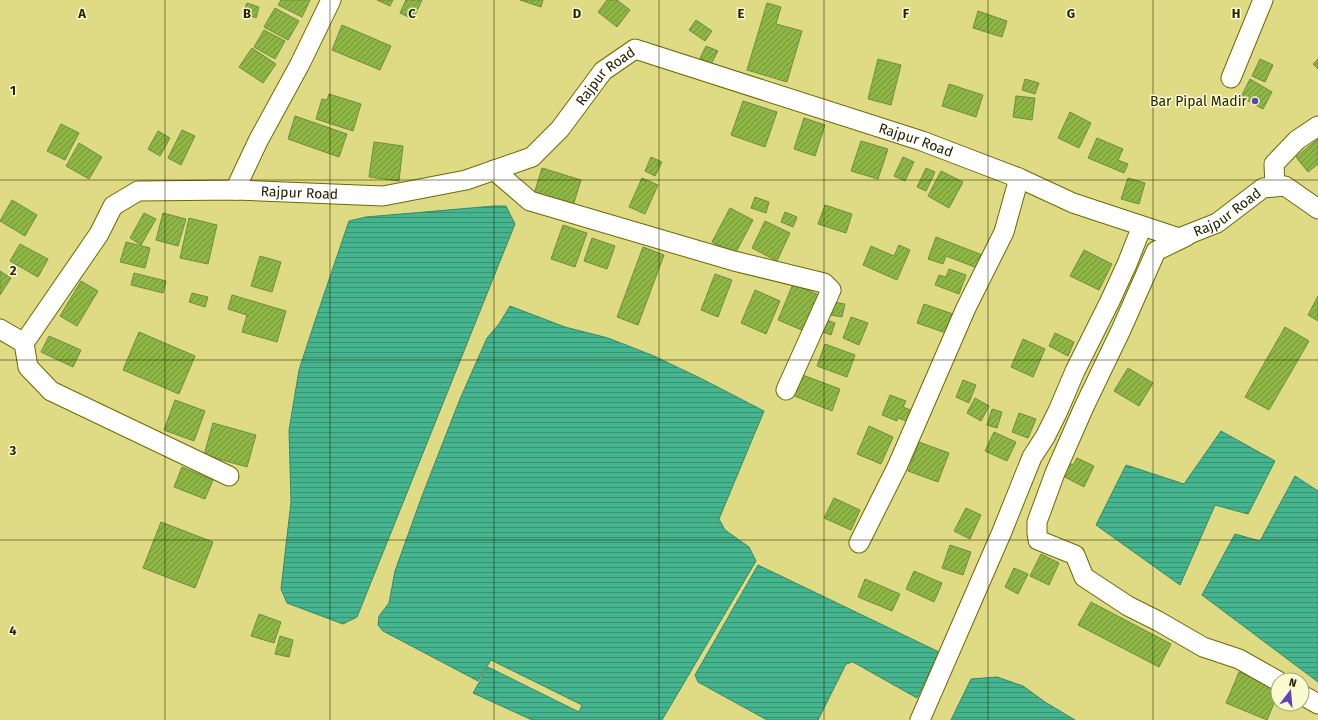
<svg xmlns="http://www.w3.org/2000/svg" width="1318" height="720" viewBox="0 0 1318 720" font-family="'Fira Sans',sans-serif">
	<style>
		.water { fill: url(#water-rules); stroke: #3b8a63 }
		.building { fill: url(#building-hatch); stroke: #708d40 }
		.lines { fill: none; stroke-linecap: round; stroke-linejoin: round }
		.minor-casing { stroke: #6e6900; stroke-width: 21 }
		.minor { stroke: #fff; stroke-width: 19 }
		.grid { fill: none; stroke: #262400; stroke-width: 1; stroke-opacity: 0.55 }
		.poi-dot { fill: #5b43bb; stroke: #fafad0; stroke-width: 1.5 }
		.labels { text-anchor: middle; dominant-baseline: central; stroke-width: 3; stroke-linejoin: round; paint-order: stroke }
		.street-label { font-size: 14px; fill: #262400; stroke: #fafad0 }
		.poi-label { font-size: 14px; fill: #262400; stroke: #fafad0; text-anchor: end }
		.grid-label { font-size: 13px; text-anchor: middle; font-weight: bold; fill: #262400; stroke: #fafad0; stroke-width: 3; stroke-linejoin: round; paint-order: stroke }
	</style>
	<defs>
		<pattern id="water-rules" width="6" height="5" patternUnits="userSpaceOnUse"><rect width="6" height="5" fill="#44b58e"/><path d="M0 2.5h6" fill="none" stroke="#399372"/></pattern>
		<pattern id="building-hatch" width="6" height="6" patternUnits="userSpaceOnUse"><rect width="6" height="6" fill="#8db645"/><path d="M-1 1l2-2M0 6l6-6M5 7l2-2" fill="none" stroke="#739437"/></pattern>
	</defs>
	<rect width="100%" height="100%" fill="#dedb84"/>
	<g class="water">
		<path d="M494,206h12l9,18 -158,393 -14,7 -56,-21 -6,-14 10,-87 -2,-72 10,-60 17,-52 33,-97 17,-4z"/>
		<path d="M510,306l55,21 43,11 46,18 48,23 62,32 -45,108 6,11 24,17 7,14 -94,159h-130l-59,-27 15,-26 91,45 3,-7 -91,-45 -13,21 -95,-50 -5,-6 1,-9 10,-13 6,-32 27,-75 38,-97 27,-61 12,-14z"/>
		<path d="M1221,431l54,30 -27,53 -33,-9 -35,80 -84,-60 30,-60 58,19z"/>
		<path d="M1295,476l23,15v191l-116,-87 33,-61 25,7z"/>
		<path d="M758,565l181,87 -22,46 -64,-36 -7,2 -28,56h-51l-69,-38 -3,-7z"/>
		<path d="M997,677l26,9 22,16 30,18h-124l20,-41z"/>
	</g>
	<g class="building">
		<path d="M281,0h29l-8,17 -24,-12z"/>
		<path d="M377,0h16l-3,6z"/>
		<path d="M406,0h16l-9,19 -13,-6z"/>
		<path d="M520,0h23l-2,7z"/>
		<path d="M607,0h10l13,10 -13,17 -19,-15z"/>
		<path d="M247,3l12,4 -3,11 -13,-5z"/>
		<path d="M767,3l14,4 -5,17 26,7 -15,51 -40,-12z"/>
		<path d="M275,8l24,13 -11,19 -24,-13z"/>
		<path d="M978,11l29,10 -5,16 -29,-9z"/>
		<path d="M696,20l16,11 -7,10 -16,-11z"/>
		<path d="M342,25l49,21 -11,24 -48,-20z"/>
		<path d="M264,30l21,11 -10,18 -21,-12z"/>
		<path d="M706,46l12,5 -7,13 -11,-6z"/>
		<path d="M252,48l24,16 -13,19 -24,-16z"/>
		<path d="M878,59l23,6 -10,40 -23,-6z"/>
		<path d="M1260,59l13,6 -8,17 -13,-6z"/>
		<path d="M1318,59v10l-5,-5z"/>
		<path d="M1025,79l14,4 -4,11 -13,-4z"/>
		<path d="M1250,79l22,13 -9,17 -22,-12z"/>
		<path d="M949,84l34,11 -7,22 -34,-11z"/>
		<path d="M329,94l32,10 -8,27 -37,-12 6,-20 5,1z"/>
		<path d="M1016,96l19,2 -3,22 -19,-3z"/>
		<path d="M743,101l34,11 -12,35 -34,-12z"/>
		<path d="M1070,112l21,11 -12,25 -21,-10z"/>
		<path d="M295,116l52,18 -8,23 -51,-18z"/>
		<path d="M804,118l21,7 -10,31 -21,-7z"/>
		<path d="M61,124l18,9 -14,27 -18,-9z"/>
		<path d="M182,130l13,6 -14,29 -13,-7z"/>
		<path d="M158,131l12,7 -10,18 -12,-7z"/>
		<path d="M1097,138l26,11 -5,11 10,4 -4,9 -36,-15z"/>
		<path d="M1318,139v25l-10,8 -12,-15z"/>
		<path d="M861,141l27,8 -10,30 -27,-8z"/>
		<path d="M374,142l29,4 -4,35 -30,-4z"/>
		<path d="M79,143l23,14 -13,22 -23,-13z"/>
		<path d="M651,157l11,5 -7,14 -10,-5z"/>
		<path d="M903,157l11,5 -9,19 -11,-5z"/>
		<path d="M542,168l39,12 -8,26 -39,-12z"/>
		<path d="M926,168l9,4 -9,19 -9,-4z"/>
		<path d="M941,171l22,11 -14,26 -21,-12z"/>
		<path d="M642,178l16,7 -13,29 -16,-7z"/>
		<path d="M1128,178l17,5 -6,21 -18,-5z"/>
		<path d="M755,197l14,5 -3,11 -15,-5z"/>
		<path d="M12,200l25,15 -12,21 -25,-15z"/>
		<path d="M825,205l27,9 -6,19 -28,-9z"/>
		<path d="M730,208l23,12 -18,34 -23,-12z"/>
		<path d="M785,212l12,5 -4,10 -12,-5z"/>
		<path d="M144,213l12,6 -15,26 -11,-7z"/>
		<path d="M163,213l23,6 -8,27 -22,-6z"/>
		<path d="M189,218l28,7 -9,39 -28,-6z"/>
		<path d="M765,221l25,12 -13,28 -25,-13z"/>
		<path d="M563,225l24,8 -12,34 -24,-8z"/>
		<path d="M936,237l49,19 -5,13 -34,-13 -3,8 -15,-5z"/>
		<path d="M592,238l23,8 -8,23 -23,-8z"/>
		<path d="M126,242l24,6 -5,20 -25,-6z"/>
		<path d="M20,244l28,15 -10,18 -28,-16z"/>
		<path d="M899,245l11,5 -13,30 -34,-15 8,-19 23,10z"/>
		<path d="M643,247l21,8 -26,70 -21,-8z"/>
		<path d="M1084,250l28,14 -13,26 -29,-14z"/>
		<path d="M260,256l21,6 -9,30 -21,-6z"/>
		<path d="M949,269l17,6 -7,19 -24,-9 4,-10 7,2z"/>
		<path d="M0,271l11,7 -11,17z"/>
		<path d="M134,273l32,8 -3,12 -32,-8z"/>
		<path d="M715,274l17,6 -14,37 -17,-7z"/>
		<path d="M81,281l17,10 -21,35 -17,-10z"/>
		<path d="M793,284l26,11 -15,36 -26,-11z"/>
		<path d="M755,290l25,11 -14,33 -25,-11z"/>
		<path d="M192,293l16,4 -3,10 -16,-5z"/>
		<path d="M232,295l54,16 -9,31 -35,-10 5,-17 -19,-6z"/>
		<path d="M1318,296v25l-10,-6z"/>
		<path d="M834,302l11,2 -3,13 -11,-2z"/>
		<path d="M924,304l29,10 -7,19 -29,-10z"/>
		<path d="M851,317l17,6 -9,22 -16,-7z"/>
		<path d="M827,320l8,3 -4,12 -8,-3z"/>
		<path d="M1285,327l24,14 -40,69 -24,-13z"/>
		<path d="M139,332l56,24 -16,38 -56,-24z"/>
		<path d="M1055,333l19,9 -6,14 -19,-10z"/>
		<path d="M49,336l32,14 -8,17 -32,-15z"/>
		<path d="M1023,339l22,10 -12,28 -22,-10z"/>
		<path d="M825,344l30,11 -8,22 -30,-11z"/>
		<path d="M1128,368l25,15 -14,23 -25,-15z"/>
		<path d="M800,374l40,15 -8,22 -40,-16z"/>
		<path d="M963,380l13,5 -7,18 -13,-6z"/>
		<path d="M890,395l16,6 -3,6 10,4 -4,11 -11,-4 -1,3 -15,-6z"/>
		<path d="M975,398l14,8 -8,15 -14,-8z"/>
		<path d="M175,400l30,11 -11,30 -30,-11z"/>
		<path d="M992,409l10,3 -5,16 -10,-3z"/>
		<path d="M1019,413l17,6 -8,19 -16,-6z"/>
		<path d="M213,423l43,12 -9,32 -43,-12z"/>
		<path d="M869,426l24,11 -12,27 -24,-10z"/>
		<path d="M994,432l22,10 -9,19 -22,-10z"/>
		<path d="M919,442l30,11 -11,29 -30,-11z"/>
		<path d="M1077,458l17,8 -10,21 -23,-12 6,-13 6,3z"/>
		<path d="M182,467l31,13 -8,19 -31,-12z"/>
		<path d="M834,498l26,12 -9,20 -27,-12z"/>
		<path d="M966,508l15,7 -11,24 -16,-8z"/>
		<path d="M161,522l52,20 -18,46 -52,-20z"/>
		<path d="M950,545l21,7 -8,23 -21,-7z"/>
		<path d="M1041,554l18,9 -10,22 -19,-9z"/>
		<path d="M1014,568l14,6 -10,20 -13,-7z"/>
		<path d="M914,571l28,12 -8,19 -28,-13z"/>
		<path d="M865,579l35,15 -8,17 -34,-14z"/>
		<path d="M1091,602l80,42 -12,23 -81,-42z"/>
		<path d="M259,614l22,8 -7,21 -23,-7z"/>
		<path d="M280,636l13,4 -4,17 -14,-3z"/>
		<path d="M1239,672l39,15v7l-11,26 -41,-17z"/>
	</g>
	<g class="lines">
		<defs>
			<g id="minor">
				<path d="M1231,78l32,-78"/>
				<path d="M494,170l36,31 204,60 90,22 7,7 -45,100"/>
				<path d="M1275,186l-1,-22 23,-24 21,-14"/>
				<path d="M235,190l23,-49 42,-77 31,-64"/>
				<path d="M1187,236l-31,15 -35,79 -37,77 -29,66 -18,49v11l1,7 37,15 9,22 44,29 30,15 45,26 36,12 39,22"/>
				<path id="s1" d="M0,329l24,14 75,-109 14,-28 25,-15 97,-1 148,6 83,-16 66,-23 28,-28 43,-58 32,-22 287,92 97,37 54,25 106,35 38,-15 46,-35 22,-2 33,23"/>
				<path d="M24,343l4,24 23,24 178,85"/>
				<path d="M859,543l38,-76 69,-159 38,-76 15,-54"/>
				<path d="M1302,695l16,9"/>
				<path d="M920,720l81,-186 31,-77 13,-20 13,-26 17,-40 35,-70 17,-37 15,-38"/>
			</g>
		</defs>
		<use href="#minor" class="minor-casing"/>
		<use href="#minor" class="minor"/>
	</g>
	<path class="grid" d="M165,0v720M330,0v720M494,0v720M659,0v720M824,0v720M988,0v720M1153,0v720M0,180h1318M0,360h1318M0,540h1318"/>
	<circle class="poi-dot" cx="1255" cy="101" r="4"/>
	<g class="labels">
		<g class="street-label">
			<text stroke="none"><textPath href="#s1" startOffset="730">Rajpur Road</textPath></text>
			<text stroke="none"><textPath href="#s1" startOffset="1066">Rajpur Road</textPath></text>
			<text stroke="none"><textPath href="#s1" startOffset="382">Rajpur Road</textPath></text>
			<text stroke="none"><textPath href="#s1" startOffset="1402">Rajpur Road</textPath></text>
		</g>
		<g class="poi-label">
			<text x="1247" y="101">Bar Pipal Madir</text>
		</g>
	</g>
	<g class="grid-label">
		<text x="82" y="18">A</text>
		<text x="247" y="18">B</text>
		<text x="412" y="18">C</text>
		<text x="577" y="18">D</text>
		<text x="741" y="18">E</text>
		<text x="906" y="18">F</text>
		<text x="1071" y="18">G</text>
		<text x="1236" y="18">H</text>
		<text x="13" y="95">1</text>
		<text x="13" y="275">2</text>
		<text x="13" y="455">3</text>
		<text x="13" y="635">4</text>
	</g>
	<g transform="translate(1290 692) rotate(16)"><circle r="19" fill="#fafad0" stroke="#a5a47d"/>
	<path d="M0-3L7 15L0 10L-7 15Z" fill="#5b43bb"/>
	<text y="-6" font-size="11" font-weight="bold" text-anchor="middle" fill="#262400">N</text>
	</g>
</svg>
